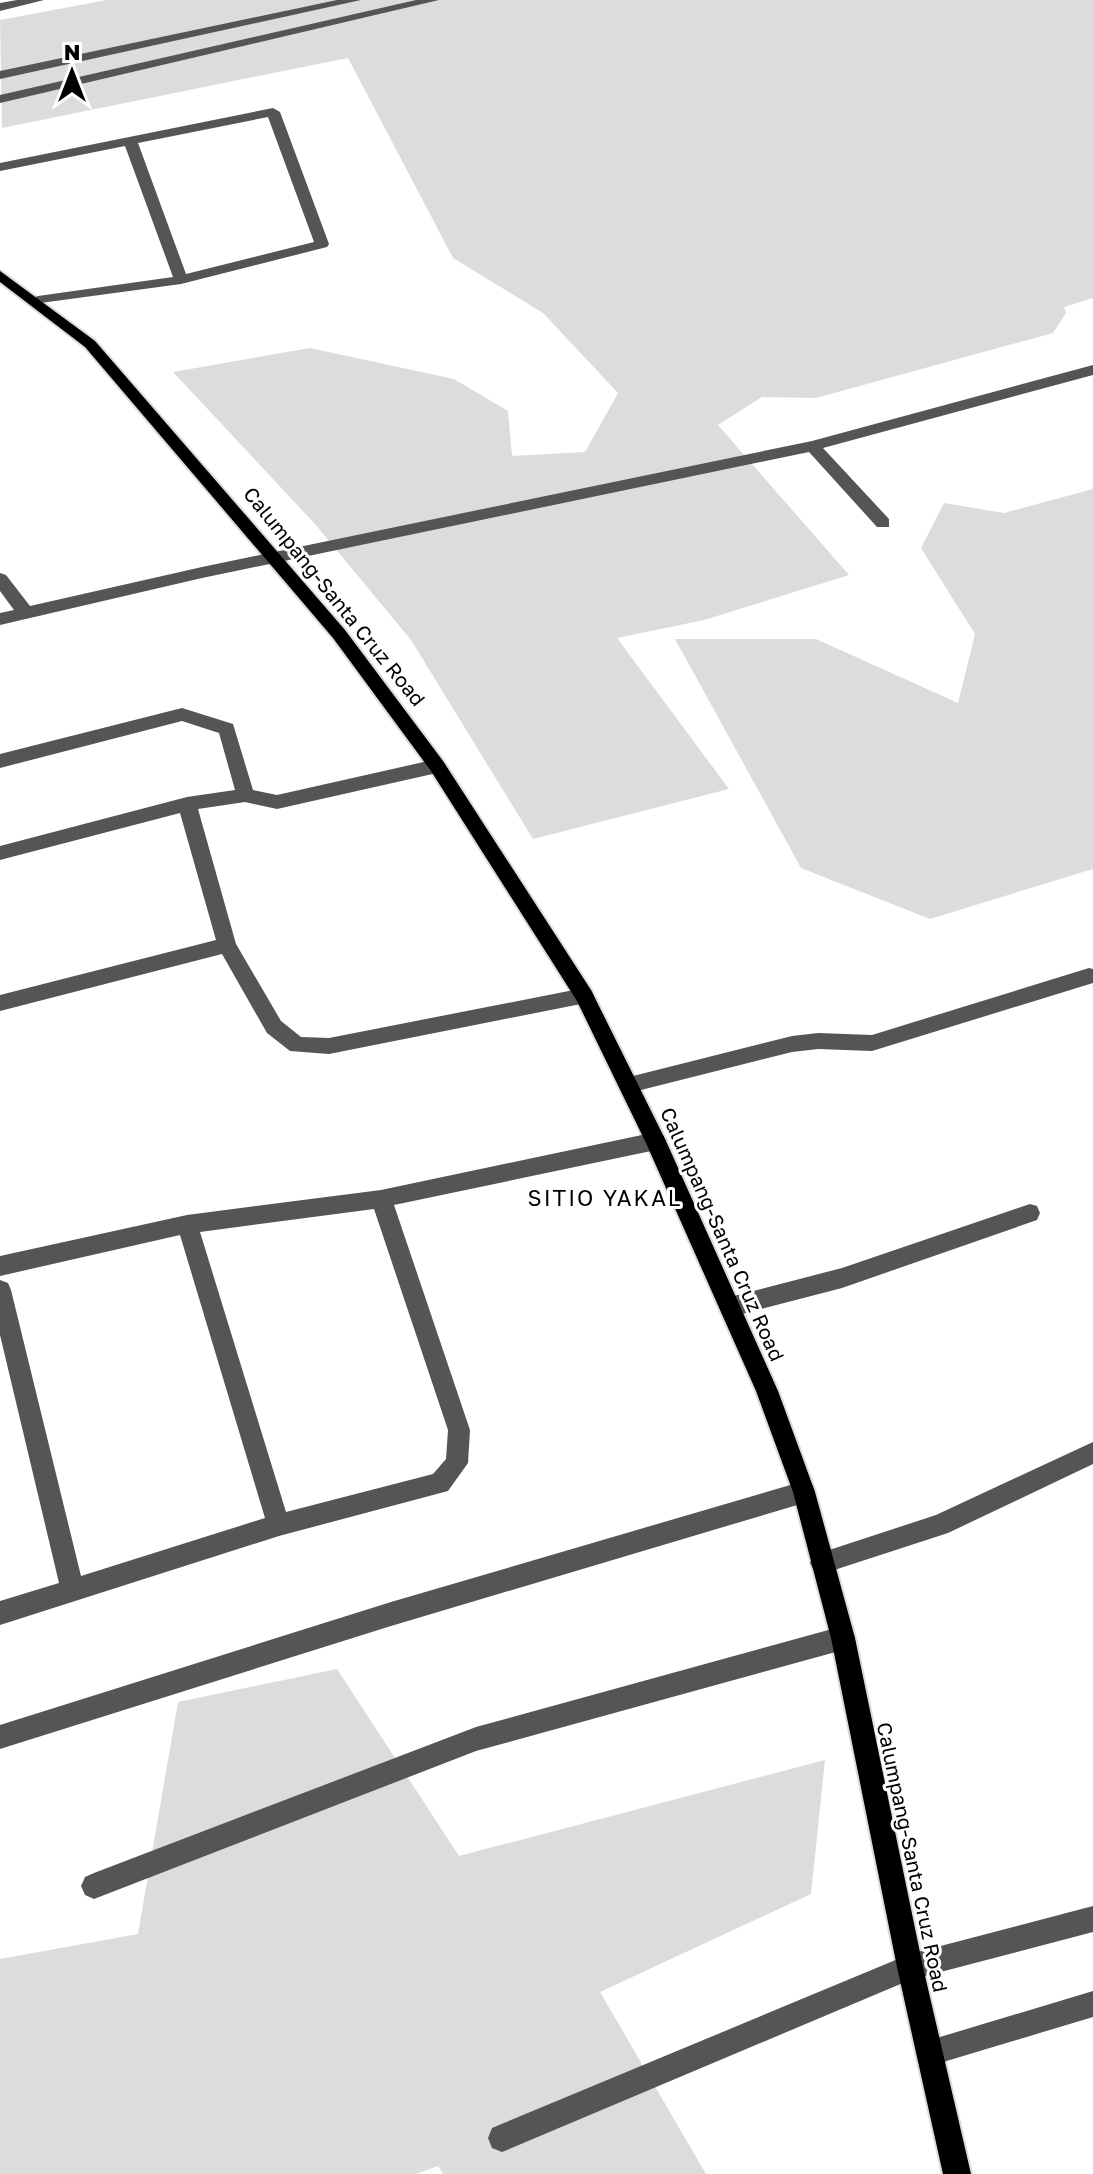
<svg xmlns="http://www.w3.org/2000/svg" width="1093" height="2174" viewBox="0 0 1093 2174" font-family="'Golos Text',sans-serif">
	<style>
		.green { fill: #dcdcdc }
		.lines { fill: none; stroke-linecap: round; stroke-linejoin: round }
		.major-casing { stroke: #dbdbdb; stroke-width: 4 }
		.minor { fill: #555; fill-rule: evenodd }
		.major { fill: #000; fill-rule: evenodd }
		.labels { text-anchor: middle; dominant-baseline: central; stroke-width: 6; stroke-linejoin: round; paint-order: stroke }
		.street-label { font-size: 20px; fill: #000; stroke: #fff }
		.neighbourhood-label { font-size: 22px; letter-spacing: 2px; fill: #000; stroke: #fff }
	</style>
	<rect width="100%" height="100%" fill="#fff"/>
	<g class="green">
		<path d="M107,0h986v298l-29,9 2,6 -13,20 -237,65 -54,-1 -44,28 131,150 -145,45 -87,18 112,151 -196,50 -122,-199 -96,-116 -142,-152 137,-24 144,31 54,32 4,45 73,-4 33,-59 -75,-80 -90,-55 -105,-200 -346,70 -2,-108z"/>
		<path d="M1093,489v380l-163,50 -129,-51 -126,-229h141l142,64 17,-69 -54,-86 23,-45 60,10z"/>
		<path d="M337,1669l122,187 366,-96 -14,134 -211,98 106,182h-263l-5,-8 -22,8h-416v-215l138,-25 40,-232z"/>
	</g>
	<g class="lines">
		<defs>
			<path id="major" d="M0,271l95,70 250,289 98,131 148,229 75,151 112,250 37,101 40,146 68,329 48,207h-28l-46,-207 -66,-329 -38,-146 -37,-101 -110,-248 -69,-142 -146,-230 -98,-133 -248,-291 -85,-65z"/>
		</defs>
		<use href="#major" class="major-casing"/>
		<g class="minor">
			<path d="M17,0h27l-44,11v-8z"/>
			<path d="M337,0h24l-361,79v-8z"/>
			<path d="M416,0h23l-439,103v-8z"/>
			<path d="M273,108l7,4 49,132 -2,3 -146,37 -148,20v-6l5,-2 135,-19 -48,-131 -125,25v-8zM268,117l46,125 -128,32 -48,-131z"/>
			<path d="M1093,365v10l-270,73 66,71v8h-12l-68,-75 -607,126 -202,47v-12l14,-3 -14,-19v-18l6,2 24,31 172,-39 610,-126z"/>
			<path d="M182,708l51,16 20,66 24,5 160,-36 9,7 -9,7 -160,36 -32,-7 -47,7 38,135 45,77 20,16 28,1 255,-50 7,2 3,6 -3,6 -262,52 -39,-3 -23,-18 -45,-79 -222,57v-16l216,-55 -36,-127 -180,47v-14l187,-49 48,-7 -16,-57 -37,-12 -182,47v-14z"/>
			<path d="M1089,968l4,1v14l-221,68 -54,-2 -26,3 -163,41 -7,-2 -3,-6 3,-6 7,-2 163,-41 26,-3 54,2z"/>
			<path d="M656,1132l7,3 3,6 -3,6 -7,3 -262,55 76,225 -2,33 -20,28 -169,45 -279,89v-24l59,-18 -59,-248v-55l8,3 3,7 70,286 184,-58 -85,-283 -180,41v-20l187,-41 194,-25zM374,1209l74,221 -2,29 -13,15 -147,38 -86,-280z"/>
			<path d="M1030,1204l7,2 3,7 -3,7 -195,68 -112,29 -8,-3 -3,-7 3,-7 8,-3 112,-29z"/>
			<path d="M1093,1442v22l-145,69 -126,41 -8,-3 -4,-8 4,-8 122,-40z"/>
			<path d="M804,1481l8,3 3,8 -3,8 -8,3 -413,123 -391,123v-24l391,-123z"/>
			<path d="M843,1626l8,4 4,8 -4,8 -8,4 -367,101 -382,148 -9,-4 -4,-9 4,-9 9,-4 382,-146z"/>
			<path d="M1093,1906v26l-183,48 -408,172 -10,-4 -4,-10 4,-10 418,-174z"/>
			<path d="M1093,1991v26l-163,49 -9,-4 -4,-9 4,-9 9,-4z"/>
		</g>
		<use href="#major" class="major"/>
	</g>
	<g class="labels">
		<g class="street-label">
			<text transform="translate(335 596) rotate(51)">Calumpang-Santa Cruz Road</text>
			<text transform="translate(723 1234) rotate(66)">Calumpang-Santa Cruz Road</text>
			<text transform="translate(913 1857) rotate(78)">Calumpang-Santa Cruz Road</text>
		</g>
		<g class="neighbourhood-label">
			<text x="605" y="1197">SITIO YAKAL</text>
		</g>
	</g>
	<g transform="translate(72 72)" stroke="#ffffff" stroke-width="6" paint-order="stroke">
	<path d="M0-6L14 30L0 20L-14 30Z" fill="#000000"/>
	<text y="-12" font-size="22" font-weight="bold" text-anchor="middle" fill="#000000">N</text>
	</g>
</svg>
